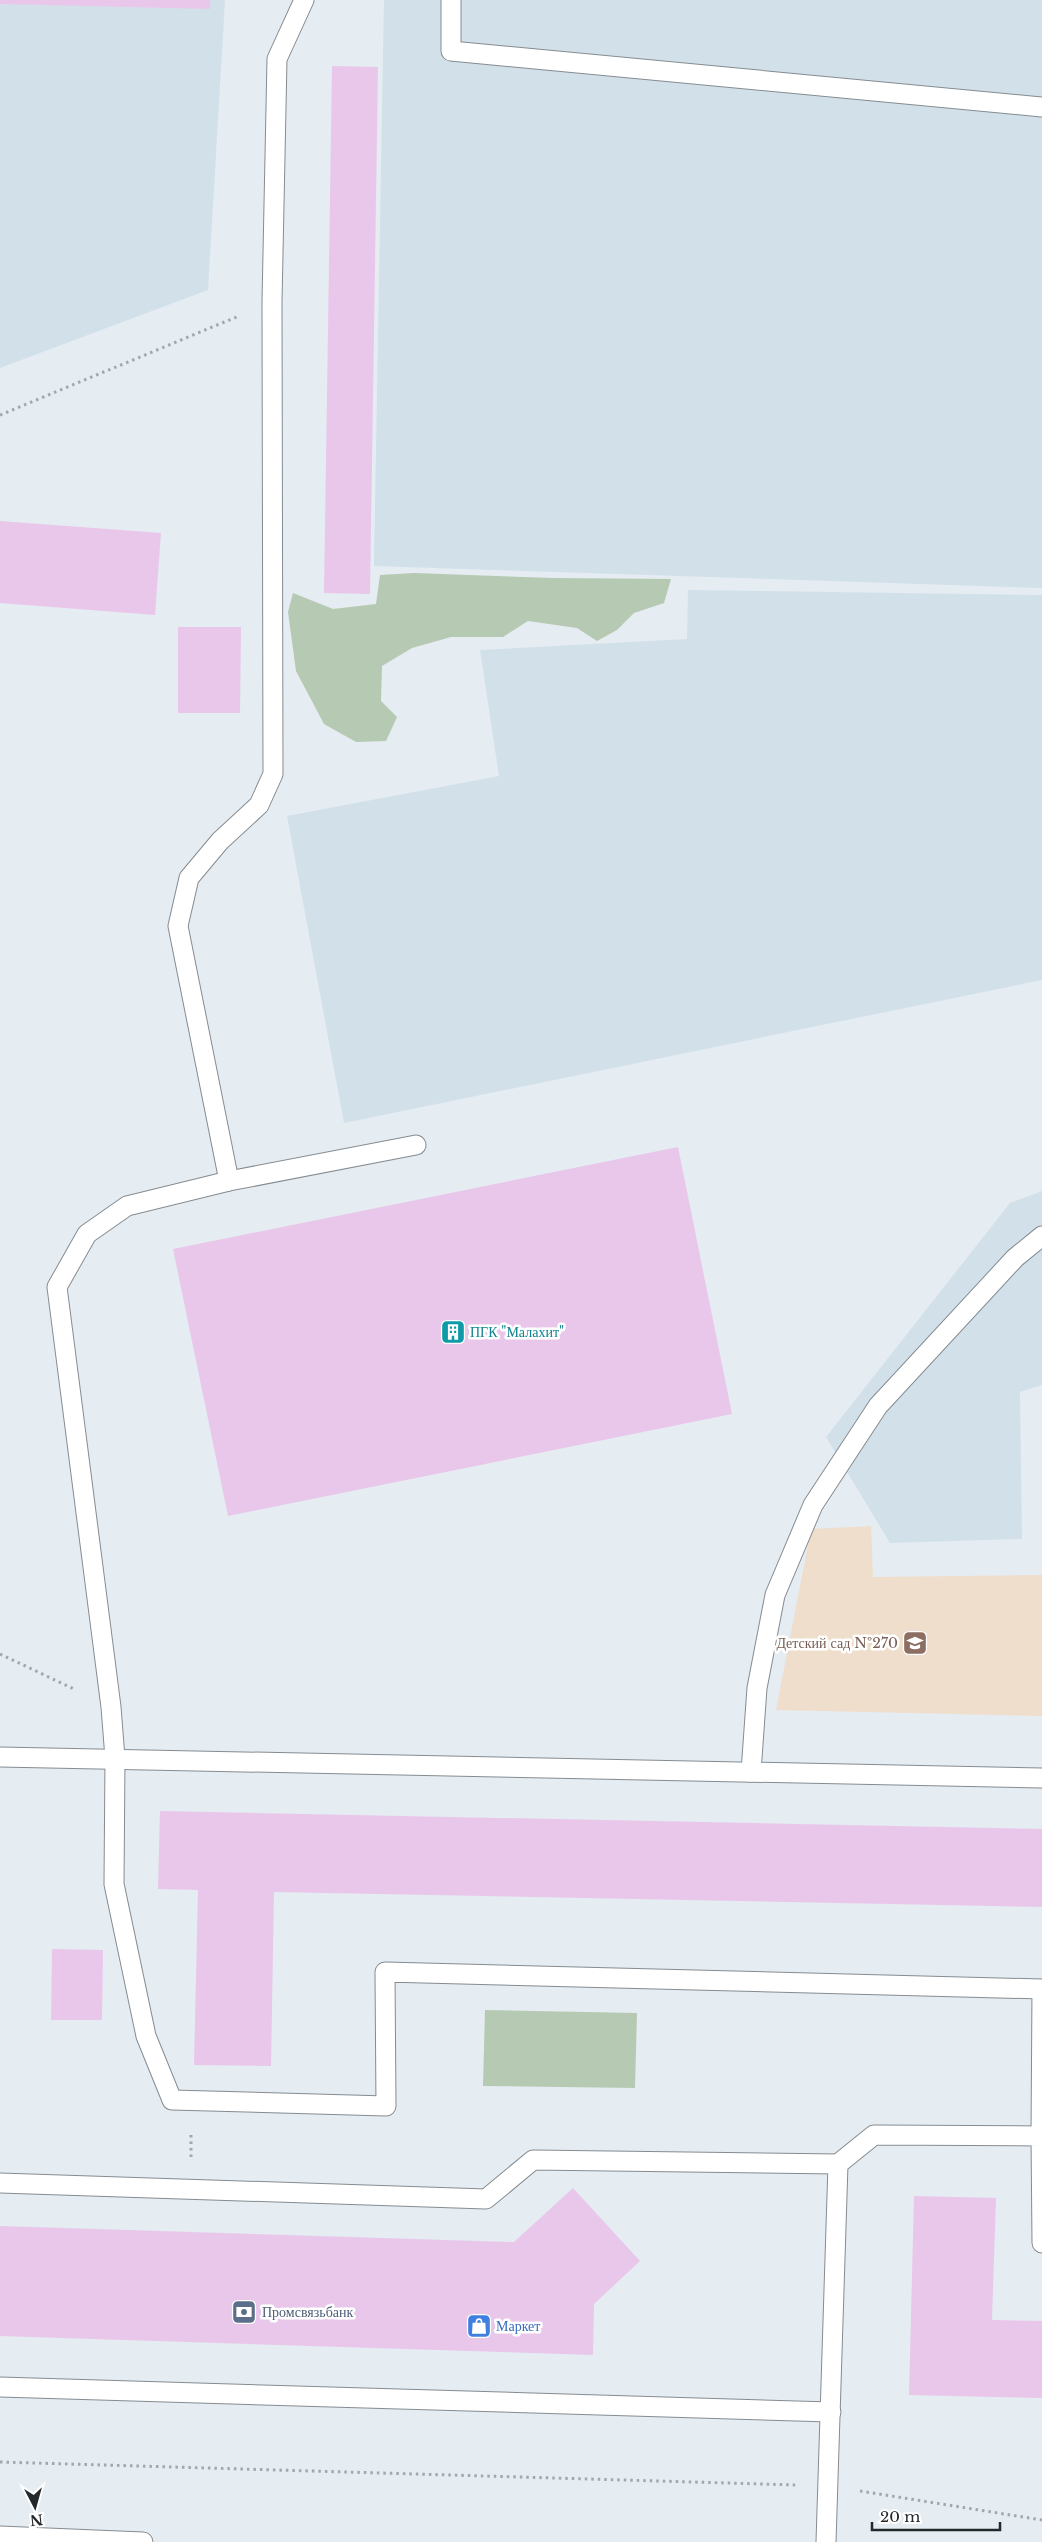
<svg xmlns="http://www.w3.org/2000/svg" width="1042" height="2542" viewBox="0 0 1042 2542" font-family="'Libre Baskerville',serif">
	<style>
		.built { fill: #d2e0ea }
		.education { fill: #f0decd }
		.green { fill: #b6c9b2 }
		.building { fill: #e9c7eb }
		.lines { fill: none; stroke-linecap: round; stroke-linejoin: round }
		.service-casing { stroke: #858c91; stroke-width: 21 }
		.path { stroke: #a1a7ac; stroke-width: 3; stroke-dasharray: 2.5 4; stroke-linecap: butt }
		.service { stroke: #fff; stroke-width: 19 }
		.labels { text-anchor: middle; dominant-baseline: central; stroke-width: 5; stroke-linejoin: round; paint-order: stroke }
		.culture-label { font-size: 14px; fill: #0d838f; stroke: #fff; text-anchor: start }
		.education-label { font-size: 14px; fill: #785e54; stroke: #fff; text-anchor: end }
		.service-label { font-size: 14px; fill: #4e5e75; stroke: #fff; text-anchor: start }
		.shop-label { font-size: 14px; fill: #366cbe; stroke: #fff; text-anchor: start }
	</style>
	<rect width="100%" height="100%" fill="#e5ecf2"/>
	<g class="built">
		<path d="M0,0h225l-17,290 -208,78z"/>
		<path d="M384,0h658v588l-668,-22z"/>
		<path d="M688,590l354,5v385l-698,143 -57,-307 212,-40 -19,-126 207,-11z"/>
		<path d="M1042,1191v194l-22,7 2,147 -132,4 -64,-106 184,-234z"/>
	</g>
	<path class="education" d="M871,1526l2,51 169,-2v141l-266,-6 35,-181z"/>
	<g class="green">
		<path d="M414,573l138,5 119,1 -7,24 -30,10 -17,17 -20,11 -20,-13 -49,-7 -25,16h-52l-39,11 -30,18 -1,35 16,16 -11,24 -30,1 -32,-18 -28,-53 -8,-59 5,-19 40,16 43,-5 4,-29z"/>
		<path d="M485,2010l152,3 -2,75 -152,-2z"/>
	</g>
	<g class="building">
		<path d="M0,0h210v9l-210,-5z"/>
		<path d="M332,66l46,1 -8,527 -46,-1z"/>
		<path d="M0,521l161,12 -6,82 -155,-12z"/>
		<path d="M178,627h63l-1,86h-62z"/>
		<path d="M678,1147l54,267 -504,102 -55,-267z"/>
		<path d="M160,1811l882,18v78l-768,-15 -3,174 -77,-1 4,-175 -40,-1z"/>
		<path d="M52,1949l51,1 -1,70h-51z"/>
		<path d="M573,2188l67,73 -46,43 -1,51 -593,-19v-110l514,16z"/>
		<path d="M914,2196l82,2 -4,122 50,1v77l-133,-3z"/>
	</g>
	<g class="lines">
		<defs>
			<g id="service">
				<path d="M451,0v51l591,56"/>
				<path d="M416,1145l-187,36 -102,25 -40,28 -30,53 54,420 4,51 -1,126 32,152 26,64 214,6 -1,-134 657,17 -1,147"/>
				<path d="M229,1181l-51,-255 11,-48 31,-37 39,-36 14,-31 -1,-472 5,-243 27,-59"/>
				<path d="M0,1757l1042,21"/>
				<path d="M751,1772l6,-84 18,-93 38,-90 65,-99 137,-148 27,-22"/>
				<path d="M0,2183l486,16 47,-39 305,4 36,-29 167,1 1,107"/>
				<path d="M0,2387l831,25"/>
				<path d="M0,2536l143,6"/>
				<path d="M826,2542l12,-378"/>
			</g>
		</defs>
		<use href="#service" class="service-casing"/>
		<g class="path">
			<path d="M0,415l239,-99"/>
			<path d="M0,1654l76,36"/>
			<path d="M191,2157v-24"/>
			<path d="M0,2462l797,23"/>
			<path d="M860,2491l182,29"/>
		</g>
		<use href="#service" class="service"/>
	</g>
	<defs>
		<symbol id="building-square" viewBox="-11 -11 22 22"><rect x="-9" y="-9" width="18" height="18" rx="4" fill="#0f9aa8" stroke="#fff"/><path d="M-4-6H4V6H1V3H-1V6H-4ZM-2.5-4.3h1.7v1.8h-1.7ZM.8-4.3h1.7v1.8H.8ZM-2.5-1h1.7V.8h-1.7ZM.8-1h1.7V.8H.8Z" fill="#fff"/></symbol>
		<symbol id="school-square" viewBox="-11 -11 22 22"><rect x="-9" y="-9" width="18" height="18" rx="4" fill="#8d6e63" stroke="#fff"/><path d="M0-5L7-2L0 1L-7-2ZM-4 1L0 2.5L4 1V4Q0 6-4 4Z" fill="#fff"/></symbol>
		<symbol id="bank-square" viewBox="-11 -11 22 22"><rect x="-9" y="-9" width="18" height="18" rx="4" fill="#5c6f8a" stroke="#fff"/><path d="M-6-4H6V4H-6ZM0-2.3a2.3 2.3 0 1 0 0 4.6a2.3 2.3 0 1 0 0-4.6Z" fill="#fff"/></symbol>
		<symbol id="shop-square" viewBox="-11 -11 22 22"><rect x="-9" y="-9" width="18" height="18" rx="4" fill="#3f7fe0" stroke="#fff"/><path d="M-5-2.5h2.3a2.7 3.5 0 0 1 5.4 0H5L5.5 6h-11ZM-1.5-2.5h3a1.5 2.3 0 0 0-3 0Z" fill="#fff"/></symbol>
	</defs>
	<g fill-rule="evenodd">
		<use href="#building-square" x="439" y="1318" width="28" height="28"/>
		<use href="#school-square" x="901" y="1629" width="28" height="28"/>
		<use href="#bank-square" x="230" y="2298" width="28" height="28"/>
		<use href="#shop-square" x="465" y="2312" width="28" height="28"/>
	</g>
	<g class="labels">
		<g class="culture-label">
			<text x="470" y="1332">ПГК "Малахит"</text>
		</g>
		<g class="education-label">
			<text x="898" y="1643">Детский сад №270</text>
		</g>
		<g class="service-label">
			<text x="262" y="2312">Промсвязьбанк</text>
		</g>
		<g class="shop-label">
			<text x="496" y="2326">Маркет</text>
		</g>
	</g>
	<g transform="translate(35 2507) rotate(174)" stroke="#ffffff" stroke-width="4" paint-order="stroke">
	<path d="M0-4L9 19L0 12L-9 19Z" fill="#25282a"/>
	<text y="-8" font-size="14" font-weight="bold" text-anchor="middle" fill="#25282a">N</text>
	</g>
	<path d="M872 2522v8h128v-8" fill="none" stroke="#25282a" stroke-width="2.5"/>
	<text x="880" y="2522" font-size="15" fill="#25282a" stroke="#ffffff" stroke-width="4" paint-order="stroke">20 m</text>
</svg>
